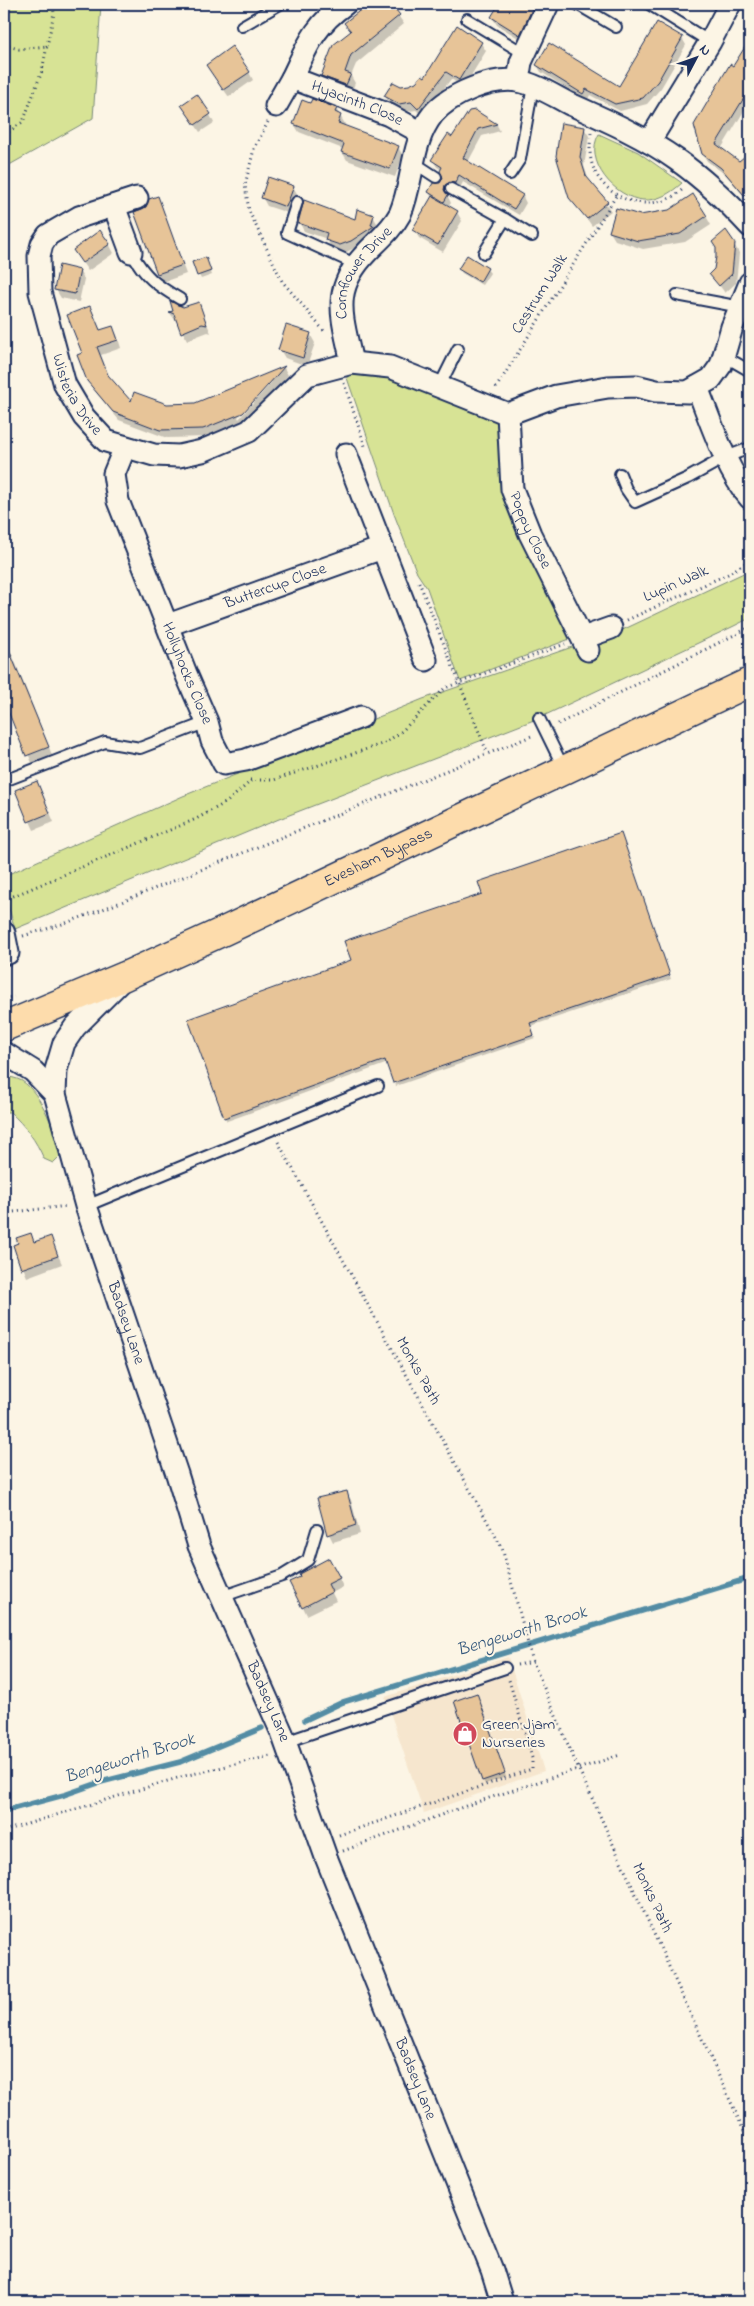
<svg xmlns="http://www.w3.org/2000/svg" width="754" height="2306" viewBox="0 0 754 2306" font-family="'Indie Flower',sans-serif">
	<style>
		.built { fill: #f6e6ce }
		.green { fill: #d7e395; stroke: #79897a }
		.shadow { fill: #0003; fill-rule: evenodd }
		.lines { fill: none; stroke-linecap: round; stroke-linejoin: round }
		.stream { stroke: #538ca4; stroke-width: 5.5 }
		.building { fill: #e7c498; stroke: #1b2f5e }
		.service-casing { stroke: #1b2f5e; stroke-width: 14 }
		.minor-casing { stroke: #1b2f5e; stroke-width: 25 }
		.trunk-casing { stroke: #1b2f5e; stroke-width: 31 }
		.path { stroke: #1b2f5e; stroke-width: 3; stroke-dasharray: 1 4; stroke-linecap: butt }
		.service { stroke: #fcf5e5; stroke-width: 10 }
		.minor { stroke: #fcf5e5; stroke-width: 21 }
		.trunk { stroke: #fddcac; stroke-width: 28 }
		.labels { text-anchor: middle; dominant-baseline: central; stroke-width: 4; stroke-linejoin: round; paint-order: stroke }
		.street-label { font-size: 16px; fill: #1b2f5e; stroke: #fcf5e5 }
		.poi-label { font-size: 16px; fill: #1b2f5e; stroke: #fcf5e5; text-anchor: start }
		.water-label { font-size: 18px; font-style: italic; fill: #32567b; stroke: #fcf5e5 }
	</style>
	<rect width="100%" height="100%" fill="#fcf5e5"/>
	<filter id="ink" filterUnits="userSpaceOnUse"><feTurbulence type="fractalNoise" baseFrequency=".02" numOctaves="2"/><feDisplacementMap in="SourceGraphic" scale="10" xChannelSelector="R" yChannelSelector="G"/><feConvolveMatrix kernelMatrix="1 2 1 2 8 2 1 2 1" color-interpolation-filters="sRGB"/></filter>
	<g filter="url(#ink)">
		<path class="built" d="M508,1657l36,114 -120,42 -39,-116z"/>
		<g class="green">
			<path d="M4,4h97l-8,114 -89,50z"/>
			<path d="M599,134l39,18 44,31c-11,10 -24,18 -39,17 -28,-2 -60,-39 -44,-66z"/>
			<path d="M356,373l25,2 17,5 103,42 1,33 73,182 -115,44 -33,-93 -10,-15 -23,-59 -48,-139z"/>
			<path d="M750,570v48l-18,9 -193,91 -260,101 -264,110 -11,-37v-16l179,-80 240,-97 152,-53 6,13 18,-7 -4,-11 21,-8z"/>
			<path d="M4,1076c5,1 13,2 18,5 19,12 36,54 38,75l-7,7 -9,-4c-8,-19 -19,-33 -34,-47h-6z"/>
		</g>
		<g class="shadow">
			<path d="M375,4h15l14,20 -48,40 -5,12 4,7 -4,10 -24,-9 -4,-8 28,-44 -5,-9 12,-5z"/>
			<path d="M500,4h25l7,4 5,8 -12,26 -28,-17 -5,-8z"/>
			<path d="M612,4h15l-4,7z"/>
			<path d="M657,24l25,14 4,7 -25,43 -14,16 -27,7 -30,-16 -3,6 -46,-29 -4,-7 83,23z"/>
			<path d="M481,43l5,8 -22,36 -13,-8 -28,37 -7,-6 -12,2 -14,-8 -5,-8 15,-8 10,-2 16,-7z"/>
			<path d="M746,47h4v24l-8,2 8,5v23l-29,48 18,14 6,-5 5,7v38l-24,-28 -19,-14 -4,-7 30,-86z"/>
			<path d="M249,72l4,8 -24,17 -17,-24z"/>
			<path d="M311,104l25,5 9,15 -1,3 54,20 5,9 -8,21 -48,-17 -5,-8 1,-3 -44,-17 -5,-8z"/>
			<path d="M474,112l23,13 3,6 -18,5 -14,26 54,33 4,8 -7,12 -56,-33 -4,8 -10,2 -1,5 3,6 -3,4 9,5 5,9 -19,31 -24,-14 -5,-8 18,-32 -3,-6 11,-8 4,-6 -2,-8 -5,-3 -4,-7z"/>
			<path d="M188,114l22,1 4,8 -14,9z"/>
			<path d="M584,128l5,8 -5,30 5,15 22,30 -19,15 -21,-29z"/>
			<path d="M293,187l5,8 -7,19 -24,-8 -5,-9z"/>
			<path d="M157,197l29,77 -23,8 -5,-8 -11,-66z"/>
			<path d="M373,216l5,9 -2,7 1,3 -32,18 -14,-5 -4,-9 -23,-8 -5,-9 57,-1z"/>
			<path d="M640,216h66l5,9 -26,17 -42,7 -28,-9 -5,-8z"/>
			<path d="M109,244l5,9 -26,18 -9,-13z"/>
			<path d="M734,244l5,9 -3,30 -11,10 -14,-19z"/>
			<path d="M207,262l5,13 -11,4 -2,-4z"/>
			<path d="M460,269h27l3,4 -8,12 -20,-12z"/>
			<path d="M79,271l5,8 -5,23 -18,-4 -5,-8z"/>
			<path d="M198,303l13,30 -3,-1 -21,8 -9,-18 -3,-2 -5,-7z"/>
			<path d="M90,307l11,24 11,-4 5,8 4,13 -20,7 9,24 21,25 65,1 88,-37 4,7 -41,46 -39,16 -41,1 -48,-18 -26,-31 -5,-8 -4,-27zM268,382h4l-33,37 -1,-2z"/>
			<path d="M310,334l5,9 -8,23 -22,-8 -5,-8z"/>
			<path d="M4,634l48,121 -20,8 -28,-67z"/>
			<path d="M37,782l17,40 -20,8 -18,-40z"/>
			<path d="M623,839l48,140 -140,47 4,12 -139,48 -8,-23 -161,58 -2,-3 127,-157z"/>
			<path d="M30,1234l5,9 15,-6 12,27 -35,13 -13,-32z"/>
			<path d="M346,1492l5,8 9,34 -27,8 -4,-8z"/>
			<path d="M334,1567l9,20 -11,6 4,8 -29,14 -4,-8z"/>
			<path d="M479,1698l27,79 -21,7 -2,-3z"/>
		</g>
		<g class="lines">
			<g class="stream">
				<path d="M305,1720l38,-18 407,-124"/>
				<path d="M4,1811l60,-16 37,-13 79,-20 82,-34"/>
			</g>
		</g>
		<g class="building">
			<path d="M368,4h23l9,11 -49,40 -6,17 6,2 -5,11 -25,-9 12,-31 18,-14 -7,-8z"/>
			<path d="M499,4h29l5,3 -13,28 -29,-18z"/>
			<path d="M657,22l26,15 -25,44 -15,17 -28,6 -29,-15 -3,5 -47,-29 13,-22 70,43z"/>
			<path d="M457,25l25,17 -23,38 -13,-8 -28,37 -7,-7 -12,2 -15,-8 9,-14 8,4 8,-1 7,-3 6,-7 3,2z"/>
			<path d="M750,39v49l-34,56 23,17 11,-9v50l-29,-34 -19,-14 -8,-29 36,-61 3,2z"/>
			<path d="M232,46l18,26 -27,18 -17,-25z"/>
			<path d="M197,94l14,20 -16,11 -14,-20z"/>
			<path d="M312,99l25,9 -2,4 6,3 -3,8 61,23 -9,23 -49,-17 3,-8 -51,-20 9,-24 8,3z"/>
			<path d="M475,110l22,14 -19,5 -15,29 60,37 -9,14 -55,-34 -4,8 -5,-1 -5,3 -1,5 4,5 -4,7 -16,-10 5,-9h7l3,-5 -3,-7 2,-4 -11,-7 17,-26 4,3 17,-26z"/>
			<path d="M561,123l24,4 -5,30 6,19 22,26 -21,17 -18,-21 -13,-42z"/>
			<path d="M268,177l26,9 -8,21 -25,-9z"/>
			<path d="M693,194l14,22 -27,18 -42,7 -29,-9 7,-24 24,7 29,-5z"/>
			<path d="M158,196l25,69 -26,9 -23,-62 12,-5 3,-8z"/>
			<path d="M432,196l26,15 -20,34 -26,-15z"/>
			<path d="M304,200l51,19 2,-10 17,6 -3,10 3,1 -23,15 -11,4 -15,-5 2,-7 -29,-10z"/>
			<path d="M100,230l10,14 -28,19 -9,-13z"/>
			<path d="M726,230l9,13 -3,31 -13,12 -10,-12 5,-5 2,-12v-9l-4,-6z"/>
			<path d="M467,255l21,13 -8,14 -22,-13z"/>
			<path d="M206,257l5,14 -14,5 -5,-14z"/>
			<path d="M59,265l21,5 -5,24 -21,-4z"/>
			<path d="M170,301l13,6 16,-5 8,23 -5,-1 -21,9 -7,-19 -5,-2 4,-1z"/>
			<path d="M90,306l10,24 13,-4 5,14 -21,7 11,28 23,26 3,-9 33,12 28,-1 90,-37 -42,47 -40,16 -43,1 -47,-18 -26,-31 -10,-26 5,-2 -15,-38z"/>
			<path d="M286,325l25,8 -8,25 -25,-8z"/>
			<path d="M4,638l45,109 -23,9 -22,-55z"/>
			<path d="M37,781l13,32 -22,9 -13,-32z"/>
			<path d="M621,833l49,142 -140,48 4,12 -141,48 -8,-23 -161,58 -36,-99 163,-59 -7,-19 138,-47 -4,-12z"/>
			<path d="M31,1233l3,9 17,-6 7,20 -37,13 -8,-24 5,-2 -2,-5z"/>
			<path d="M347,1491l9,34 -29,10 -10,-37z"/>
			<path d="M329,1558l11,20 -12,6 4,8 -30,16 -13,-26 11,-5 -1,-3z"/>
			<path d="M477,1693l28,80 -23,8 -28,-80z"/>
		</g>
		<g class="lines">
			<defs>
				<g id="service">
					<path d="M577,4l39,23"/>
					<path d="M649,4l61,38"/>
					<path d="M467,19l58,35"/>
					<path d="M242,26l38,-22"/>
					<path d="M413,162l23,15"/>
					<path d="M510,174l10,-15 13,-73"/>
					<path d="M451,189l54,30 -21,34"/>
					<path d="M297,202l-10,31 68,31"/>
					<path d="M505,219l27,17"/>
					<path d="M131,252c14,25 25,33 49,47"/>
					<path d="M677,295l64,12"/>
					<path d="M724,356l26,15"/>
					<path d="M439,387l19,-38"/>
					<path d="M620,474l6,15 9,13 53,-24 38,-21 24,-9"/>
					<path d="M539,718l25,51"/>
					<path d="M4,781l101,-39 35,6 67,-26"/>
					<path d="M86,1206l292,-120"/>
					<path d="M221,1597l61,-21 26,-16 9,-30"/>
					<path d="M285,1742l220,-74"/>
				</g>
				<g id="minor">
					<path d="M292,78c16,-33 22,-52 53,-74"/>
					<path d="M518,81l3,-19 27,-58"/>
					<path id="s1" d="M276,106l16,-28 97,37 31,17"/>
					<path d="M649,142l61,-100 20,-38"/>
					<path id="s2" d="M137,198l-58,19 -31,18 -6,9 -3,12 1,36 25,93 19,32 22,24 48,14 25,1 23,-5 47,-20 58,-56 45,-12 38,4 118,47 48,-18 52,-9 28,-1 20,5 32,1 23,-13 10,-14 11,-38 18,-44"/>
					<path d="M114,206l17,46"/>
					<path id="s3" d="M352,363c-10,-48 -22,-73 16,-112 12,-12 24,-22 32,-37 14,-32 10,-71 33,-100 17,-20 58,-37 85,-33 18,3 36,15 52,23 36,16 75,33 107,56 27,19 51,42 73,66"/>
					<path d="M697,387c13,33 30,85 53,111"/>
					<path id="s4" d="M508,414l4,75 18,45 58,116"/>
					<path id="s5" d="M125,447l-11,27 4,27 69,175 20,46 5,19 12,23 22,-4 115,-43"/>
					<path d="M346,454l80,206"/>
					<path id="s6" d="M168,625l214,-77"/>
					<path d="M583,638l28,-10"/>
					<path d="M4,933l4,20"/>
					<path id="s7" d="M120,982l-45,45 -11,16 -8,27 -1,24 31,112 91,268 22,72 83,187 44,124 166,413 10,32"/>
					<path d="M4,1053l29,18 22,23"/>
				</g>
				<g id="trunk">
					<path id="s8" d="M4,1027l121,-51 99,-45 526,-249"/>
				</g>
			</defs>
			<use href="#service" class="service-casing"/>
			<use href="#minor" class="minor-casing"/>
			<use href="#trunk" class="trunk-casing"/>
			<g class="path">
				<path d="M4,45l15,4 28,-3 -5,25 -19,51 -19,13"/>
				<path d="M47,46l7,-33 -1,-9"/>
				<path d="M268,122l-14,27 -9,36 4,26 33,70 42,50"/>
				<path d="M591,133c-1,10 -2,21 1,31 12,38 62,52 91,25"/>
				<path d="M344,383l21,63"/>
				<path d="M496,388l120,-192"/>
				<path d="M419,582l68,170"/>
				<path d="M627,620l101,-46 22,-14"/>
				<path d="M558,724l192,-97"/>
				<path d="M250,780h24l111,-37 17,-12 43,-43 120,-44"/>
				<path d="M4,900l192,-81 31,-17 24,-21"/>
				<path d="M23,936l43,-13 58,-22 410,-166"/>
				<path d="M4,998l10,-1"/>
				<path d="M278,1142l224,406 31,114 42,99 175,383"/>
				<path d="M4,1213l64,-7"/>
				<path d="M517,1665l16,-3"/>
				<path d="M4,1831l180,-55 86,-20"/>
				<path d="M339,1835l193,-66v-11l-23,-78"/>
				<path d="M343,1851l128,-47 149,-49"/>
			</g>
			<use href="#service" class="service"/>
			<use href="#minor" class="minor"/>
			<use href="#trunk" class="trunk"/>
		</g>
	</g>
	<defs>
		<symbol id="shop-disc" viewBox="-11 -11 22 22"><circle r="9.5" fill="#d1495b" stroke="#fcf5e5"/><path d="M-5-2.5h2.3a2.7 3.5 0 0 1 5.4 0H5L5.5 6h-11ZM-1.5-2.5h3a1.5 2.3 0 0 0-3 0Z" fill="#fff"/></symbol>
	</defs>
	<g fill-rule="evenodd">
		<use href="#shop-disc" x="451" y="1720" width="28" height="28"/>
	</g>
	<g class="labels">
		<g class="street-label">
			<text stroke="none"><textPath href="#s1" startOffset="102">Hyacinth Close</textPath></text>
			<text stroke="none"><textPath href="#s3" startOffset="98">Cornflower Drive</textPath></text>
			<text transform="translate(540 294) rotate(-58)">Cestrum Walk</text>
			<text stroke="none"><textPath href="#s2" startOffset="266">Wisteria Drive</textPath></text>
			<text stroke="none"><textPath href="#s4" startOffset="120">Poppy Close</textPath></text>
			<text transform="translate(676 584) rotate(-24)">Lupin Walk</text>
			<text stroke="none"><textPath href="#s6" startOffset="114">Buttercup Close</textPath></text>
			<text stroke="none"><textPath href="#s5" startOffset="242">Hollyhocks Close</textPath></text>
			<text stroke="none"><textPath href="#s8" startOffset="411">Evesham Bypass</textPath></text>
			<text stroke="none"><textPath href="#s7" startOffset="375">Badsey Lane</textPath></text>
			<text transform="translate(418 1371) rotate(61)">Monks Path</text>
			<text stroke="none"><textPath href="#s7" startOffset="780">Badsey Lane</textPath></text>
			<text transform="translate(652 1898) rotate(65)">Monks Path</text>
			<text stroke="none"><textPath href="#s7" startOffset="1185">Badsey Lane</textPath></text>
		</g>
		<g class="poi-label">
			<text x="482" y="1725">Green Jjam<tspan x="482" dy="18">Nurseries</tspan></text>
		</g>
		<g class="water-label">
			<text transform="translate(522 1632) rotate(-17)">Bengeworth Brook</text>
			<text transform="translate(130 1759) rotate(-17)">Bengeworth Brook</text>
		</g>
	</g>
	<rect width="754" height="2306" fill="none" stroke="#fcf5e5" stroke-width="20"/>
	<rect x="10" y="10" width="734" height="2286" fill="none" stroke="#1b2f5e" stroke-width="2" filter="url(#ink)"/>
	<g transform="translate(696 58) rotate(49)" stroke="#fcf5e5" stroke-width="4" paint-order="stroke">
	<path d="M0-4L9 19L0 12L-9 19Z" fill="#1b2f5e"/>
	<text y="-8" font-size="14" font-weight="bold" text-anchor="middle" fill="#1b2f5e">N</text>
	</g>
</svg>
